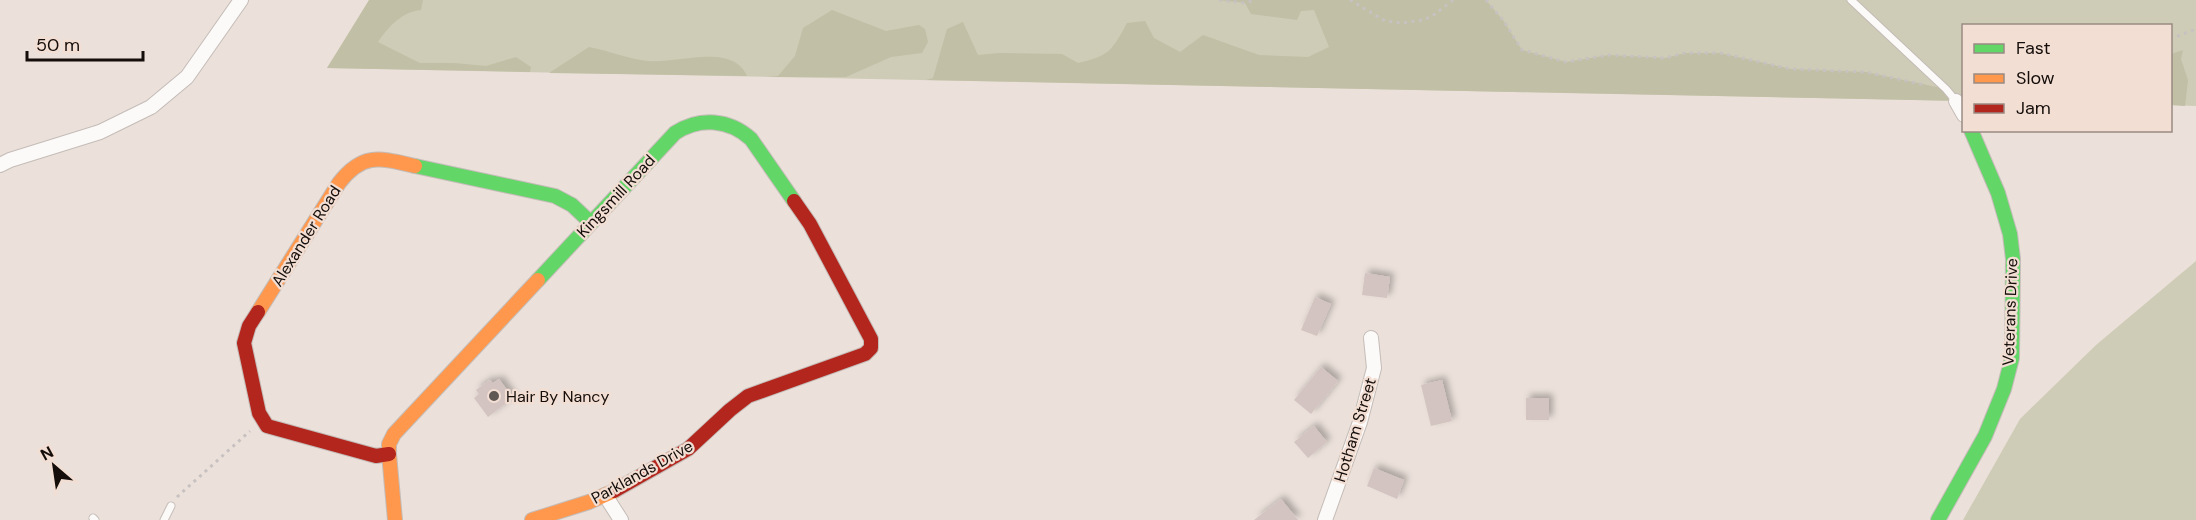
<svg xmlns="http://www.w3.org/2000/svg" width="2196" height="520" viewBox="0 0 2196 520" font-family="'DM Sans',sans-serif">
	<style>
		.green { fill: #ceccb6 }
		.forest { fill: #c1bfa5 }
		.building { fill: #d3c4c1; filter: url(#shadow) }
		.lines { fill: none; stroke-linecap: round; stroke-linejoin: round }
		.lane-casing { stroke: #c4bcb7; stroke-width: 9 }
		.street-casing { stroke: #c4bcb7; stroke-width: 16 }
		.fast-casing { stroke: #c4bcb7; stroke-width: 16 }
		.slow-casing { stroke: #c4bcb7; stroke-width: 16 }
		.jam-casing { stroke: #c4bcb7; stroke-width: 16 }
		.path { stroke: #c7c2c1; stroke-width: 3; stroke-dasharray: 3 4.5; stroke-linecap: butt }
		.lane { stroke: #fcfaf9; stroke-width: 7 }
		.street { stroke: #fcfaf9; stroke-width: 14 }
		.fast { stroke: #63d668; stroke-width: 14 }
		.slow { stroke: #ff974d; stroke-width: 14 }
		.jam { stroke: #b3261e; stroke-width: 14 }
		.poi-dot { fill: #5f5753; stroke: #f2ded3; stroke-width: 2 }
		.labels { text-anchor: middle; dominant-baseline: central; stroke-width: 4.5; stroke-linejoin: round; paint-order: stroke }
		.street-label { font-size: 16px; fill: #140d0a; stroke: #f2ded3 }
		.poi-label { font-size: 16px; fill: #140d0a; stroke: #f2ded3; text-anchor: start }
	</style>
	<defs>
		<filter id="shadow"><feDropShadow dx="4" dy="-4" stdDeviation="3" flood-color="#0004"/></filter>
	</defs>
	<rect width="100%" height="100%" fill="#ebe0da"/>
	<g class="green">
		<path d="M371,0h1825v106l-25,-1 -1,-79h-206l-1,75 -1636,-33z"/>
		<path d="M2196,261v259h-233l57,-101 76,-74z"/>
	</g>
	<g class="forest">
		<path d="M369,0h54l-2,10c-19,2 -32,16 -43,32l42,21h34l32,3 30,-9 15,10 -1,5 -203,-4z"/>
		<path d="M1219,0h267l17,20 19,30 44,12 43,-7 56,3 20,-5h35l71,16 75,3 80,17 17,9 1,3 -1038,-21 7,-2 14,-49 16,-7 15,33 21,-2 63,1 16,9c31,-7 34,-12 49,-40l18,-2 9,17 26,14 23,-17 56,20 49,2 21,-10 -15,-37 -13,1 -4,9 -46,-6 -6,-11z"/>
		<path d="M832,10l54,21 33,-6 6,4 3,13 -6,11 -31,4 -45,20h-80l12,-1 17,-20 8,-28z"/>
		<path d="M589,47c21,4 39,12 59,14 30,3 84,-19 99,15l-198,-3z"/>
		<path d="M2183,50l-2,9 7,21 -3,26 -14,-1v-51z"/>
	</g>
	<g class="building">
		<path d="M1365,273l25,4 -3,21 -25,-3z"/>
		<path d="M1315,297l16,7 -14,32 -16,-6z"/>
		<path d="M1321,367l17,14 -27,33 -17,-14z"/>
		<path d="M499,379l14,19 -25,19 -14,-19 5,-4 -3,-4 14,-10 3,3z"/>
		<path d="M1442,380l10,41 -21,5 -10,-41z"/>
		<rect x="1526" y="398" width="23" height="22"/>
		<path d="M1314,426l13,16 -19,16 -14,-16z"/>
		<path d="M1374,468l30,12 -7,19 -30,-13z"/>
		<path d="M1281,499l17,21h-44z"/>
	</g>
	<g class="lines">
		<defs>
			<g id="lane">
				<path d="M1851,0l95,89 10,12"/>
				<path d="M93,518l2,2"/>
				<path d="M164,520l7,-14"/>
			</g>
			<g id="street">
				<path d="M1956,101l8,14"/>
				<path d="M0,165l10,-5 90,-28 51,-25 36,-30 54,-77"/>
				<path d="M605,495l16,25"/>
				<path d="M1325,520l35,-98 14,-54 -3,-30"/>
			</g>
			<g id="fast">
				<path d="M415,166l140,30 17,9 19,18"/>
				<path d="M538,280l137,-147c25,-16 54,-14 76,6l43,62"/>
				<path d="M1938,520l47,-84 19,-47 8,-31 1,-99 -3,-25 -12,-41 -27,-63"/>
			</g>
			<g id="slow">
				<path d="M258,312l81,-129c24,-31 41,-25 76,-17"/>
				<path d="M395,520l-6,-66v-10l5,-10 144,-154"/>
				<path d="M532,520l57,-18 25,-11"/>
			</g>
			<g id="jam">
				<path d="M258,312l-9,14 -5,17 15,70 8,13 109,30 13,-2"/>
				<path d="M614,491l74,-42 42,-39 18,-14 117,-42 6,-6v-9l-61,-115 -16,-23"/>
			</g>
		</defs>
		<use href="#lane" class="lane-casing"/>
		<use href="#street" class="street-casing"/>
		<use href="#fast" class="fast-casing"/>
		<use href="#slow" class="slow-casing"/>
		<use href="#jam" class="jam-casing"/>
		<g class="path">
			<path d="M1219,0l26,3 10,-3"/>
			<path d="M1350,0l35,21 17,2 20,-3 9,-3 22,-17"/>
			<path d="M1486,0l17,20 19,30 44,12 43,-7 56,3 20,-5h35l71,16 75,3 59,13"/>
			<path d="M2170,39l26,-10"/>
			<path d="M177,497l73,-66"/>
		</g>
		<use href="#lane" class="lane"/>
		<use href="#street" class="street"/>
		<use href="#fast" class="fast"/>
		<use href="#slow" class="slow"/>
		<use href="#jam" class="jam"/>
	</g>
	<circle class="poi-dot" cx="494" cy="396" r="6"/>
	<g class="labels">
		<g class="street-label">
			<text transform="translate(616 196) rotate(-47)">Kingsmill Road</text>
			<text transform="translate(306 236) rotate(-58)">Alexander Road</text>
			<text transform="translate(2010 312) rotate(-88)">Veterans Drive</text>
			<text transform="translate(1355 430) rotate(-73)">Hotham Street</text>
			<text transform="translate(642 472) rotate(-29)">Parklands Drive</text>
		</g>
		<g class="poi-label">
			<text x="506" y="396">Hair By Nancy</text>
		</g>
	</g>
	<rect x="1962" y="24" width="210" height="108" fill="#f2ded3" stroke="#998a83" stroke-width="1.5"/>
	<rect x="1974" y="44" width="30" height="9" fill="#63d668" stroke="#998a83" stroke-width="1.5"/>
	<text x="2016" y="54" font-size="18" fill="#140d0a">Fast</text>
	<rect x="1974" y="74" width="30" height="9" fill="#ff974d" stroke="#998a83" stroke-width="1.5"/>
	<text x="2016" y="84" font-size="18" fill="#140d0a">Slow</text>
	<rect x="1974" y="104" width="30" height="9" fill="#b3261e" stroke="#998a83" stroke-width="1.5"/>
	<text x="2016" y="114" font-size="18" fill="#140d0a">Jam</text>
	<g transform="translate(54 466) rotate(331)" stroke="#f2ded3" stroke-width="4.5" paint-order="stroke">
	<path d="M0-4.5L10 22L0 15L-10 22Z" fill="#140d0a"/>
	<text y="-9" font-size="16" font-weight="bold" text-anchor="middle" fill="#140d0a">N</text>
	</g>
	<path d="M27 51v9h116v-9" fill="none" stroke="#140d0a" stroke-width="3"/>
	<text x="36" y="51" font-size="18" fill="#140d0a" stroke="#f2ded3" stroke-width="4.5" paint-order="stroke">50 m</text>
</svg>
